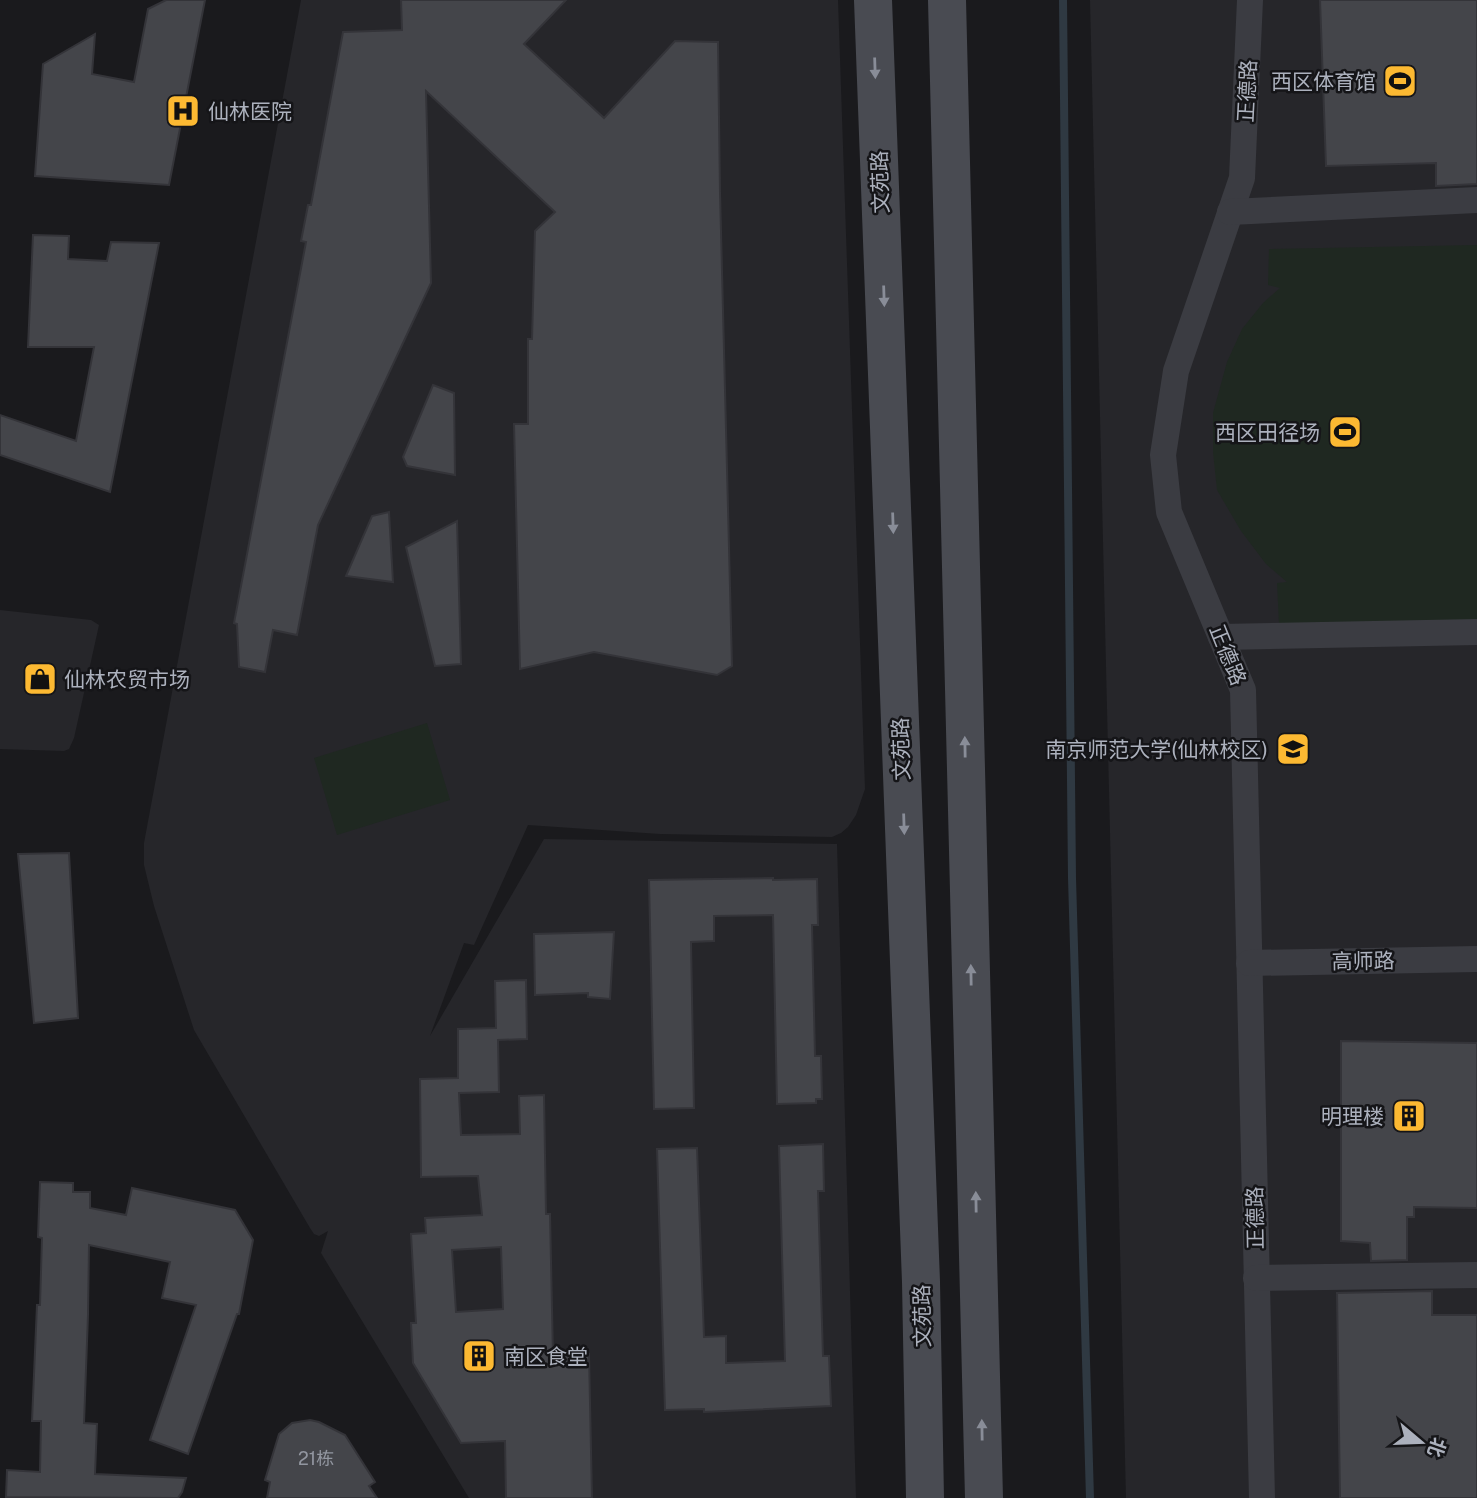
<svg xmlns="http://www.w3.org/2000/svg" width="1477" height="1498" viewBox="0 0 1477 1498" font-family="'Public Sans','Noto Sans SC',sans-serif">
	<style>
		.built { fill: #26262a }
		.green { fill: #1f2821 }
		.lines { fill: none; stroke-linecap: round; stroke-linejoin: round }
		.stream { stroke: #2f3942; stroke-width: 8 }
		.building { fill: #44454a; stroke: #343439; stroke-width: 2; fill-rule: evenodd }
		.minor { stroke: #3b3c42; stroke-width: 26 }
		.secondary { stroke: #494b52; stroke-width: 38 }
		.oneway { fill: #898d98 }
		.labels { text-anchor: middle; dominant-baseline: central; stroke-width: 5; stroke-linejoin: round; paint-order: stroke }
		.number-label { font-size: 18px; fill: #9296a0 }
		.poi-label { font-size: 21px; fill: #acb1bd; stroke: #151518; text-anchor: end }
		.street-label { font-size: 21px; fill: #acb1bd; stroke: #151518 }
	</style>
	<rect width="100%" height="100%" fill="#1a1a1d"/>
	<g class="built">
		<path d="M301,0h537l27,789 -9,26 -8,12 -7,6 -9,4 -172,-3 -132,-9 -54,120 -10,-2 -34,93 114,-197 293,5 19,654h-387l-148,-245 7,-22 -9,5 -5,-2 -4,-6 -116,-198 -40,-124 -10,-41v-22z"/>
		<path d="M1090,0h387v1498h-351z"/>
		<path d="M0,610l91,10 8,5 -25,113 -5,11 -5,2 -64,-2z"/>
	</g>
	<g class="green">
		<path d="M1477,245v377l-198,2 -2,-41 10,-1 -21,-18 -25,-33 -24,-41 -4,-38v-39l14,-51 15,-33 21,-26 17,-15 -12,-3 1,-36z"/>
		<path d="M427,723l23,77 -113,35 -23,-77z"/>
	</g>
	<g class="lines">
		<path class="stream" d="M1063,0l9,878 18,620"/>
	</g>
	<g class="building">
		<path d="M166,0h39l-36,185 -134,-9 8,-112 52,-30 -3,40 42,8 14,-73z"/>
		<path d="M401,0h165l-42,44 80,74 71,-77 43,1 2,150 12,474 -15,9 -123,-23 -74,17 -6,-245h14v-85h4l3,-108 20,-19 -129,-121 5,192 -113,242 -21,110 -24,-5 -8,42 -26,-5 -2,-43 -3,-1 72,-381 -5,-1 7,-36h3l32,-173 59,-2z"/>
		<path d="M1320,0h157v184l-41,2v-23l-110,3z"/>
		<path d="M33,235l36,1 -1,23 39,2 4,-19 48,1 -49,249 -110,-37v-40l76,26 18,-94h-66z"/>
		<path d="M433,385l21,8 1,82 -48,-9 -4,-9z"/>
		<path d="M389,512l4,70 -47,-6 26,-60z"/>
		<path d="M457,521l4,143 -26,2 -29,-119z"/>
		<path d="M69,853l9,165 -44,5 -16,-169z"/>
		<path d="M773,878v2l44,-1 1,46h-6l3,131h6l1,43h-6v4l-39,1 -4,-189 -59,1v25l-23,1 3,166 -40,1 -5,-229z"/>
		<path d="M614,932l-4,67 -22,-2v-4l-53,2 -1,-61z"/>
		<path d="M526,980l1,59 -29,1 1,52 -40,1 2,42 59,-1 -1,-38 25,-1 2,119h4l3,142 36,-2 3,144h-86l-1,-57 -44,2 -48,-80 -2,-40h5l-5,-89 15,-1 -1,-15 57,-3 -4,-39 -57,1 -1,-98 38,-1v-49l38,-1 -1,-47zM501,1247l2,62 -47,3 -4,-62z"/>
		<path d="M1341,1041l136,2v165l-63,-1v10h-7v43l-36,1 -1,-18 -29,-2z"/>
		<path d="M823,1144l1,47h-6l5,165h6l2,50 -127,6v-3l-39,1 -8,-261 40,-1 7,189 22,-1v27l59,-2 -6,-215z"/>
		<path d="M40,1182l33,1v9h17v16l36,7 6,-27 103,22 18,30 -14,74h-2l-49,140 -38,-14 46,-135 -34,-7 8,-36 -81,-17 -1,70 -4,108 13,1 -2,50 91,4 -4,14 -4,6 -172,-1 1,-27 33,2 1,-51h-9l5,-116h3l2,-67 -4,-1z"/>
		<path d="M1432,1291v24h45v183h-137l-3,-205z"/>
		<path d="M310,1420l9,2 26,13 30,47 -6,4 8,12h-110l3,-16 -5,-2 14,-46 13,-11z"/>
	</g>
	<g class="lines">
		<g class="minor">
			<path d="M1250,0l-8,178 -66,193 -13,84 6,57 74,178 19,808"/>
			<path d="M1230,212l247,-12"/>
			<path d="M1221,637l256,-5"/>
			<path d="M1249,963l228,-4"/>
			<path d="M1256,1278l221,-3"/>
		</g>
		<g class="secondary">
			<path d="M873,0l48,1282 4,216"/>
			<path d="M947,0l37,1498"/>
		</g>
	</g>
	<defs><path id="oneway-solid" d="M-6-.8H1V-3.2L6.5 0L1 3.2V.8H-6Z" transform="scale(1.75)"/></defs>
	<g class="oneway">
		<use href="#oneway-solid" transform="translate(875 68) rotate(88)"/>
		<use href="#oneway-solid" transform="translate(884 296) rotate(88)"/>
		<use href="#oneway-solid" transform="translate(893 523) rotate(88)"/>
		<use href="#oneway-solid" transform="translate(965 747) rotate(-91)"/>
		<use href="#oneway-solid" transform="translate(904 824) rotate(88)"/>
		<use href="#oneway-solid" transform="translate(971 975) rotate(-91)"/>
		<use href="#oneway-solid" transform="translate(976 1202) rotate(-91)"/>
		<use href="#oneway-solid" transform="translate(982 1430) rotate(-91)"/>
	</g>
	<defs>
		<symbol id="stadium-square" viewBox="-11 -11 22 22"><rect x="-9" y="-9" width="18" height="18" rx="4" fill="#fcb932" stroke="#151518"/><path d="M0-5a6.5 5 0 1 0 0 10a6.5 5 0 1 0 0-10ZM-3.5-1.8h7v3.6h-7Z" fill="#111"/></symbol>
		<symbol id="hospital-square" viewBox="-11 -11 22 22"><rect x="-9" y="-9" width="18" height="18" rx="4" fill="#fcb932" stroke="#151518"/><path d="M-5-5h3v3.5h4V-5h3V5h-3V1.5h-4V5h-3Z" fill="#111"/></symbol>
		<symbol id="shop-square" viewBox="-11 -11 22 22"><rect x="-9" y="-9" width="18" height="18" rx="4" fill="#fcb932" stroke="#151518"/><path d="M-5-2.5h2.3a2.7 3.5 0 0 1 5.4 0H5L5.5 6h-11ZM-1.5-2.5h3a1.5 2.3 0 0 0-3 0Z" fill="#111"/></symbol>
		<symbol id="university-square" viewBox="-11 -11 22 22"><rect x="-9" y="-9" width="18" height="18" rx="4" fill="#fcb932" stroke="#151518"/><path d="M0-5L7-2L0 1L-7-2ZM-4 1L0 2.5L4 1V4Q0 6-4 4Z" fill="#111"/></symbol>
		<symbol id="building-square" viewBox="-11 -11 22 22"><rect x="-9" y="-9" width="18" height="18" rx="4" fill="#fcb932" stroke="#151518"/><path d="M-4-6H4V6H1V3H-1V6H-4ZM-2.5-4.3h1.7v1.8h-1.7ZM.8-4.3h1.7v1.8H.8ZM-2.5-1h1.7V.8h-1.7ZM.8-1h1.7V.8H.8Z" fill="#111"/></symbol>
	</defs>
	<g fill-rule="evenodd">
		<use href="#stadium-square" x="1381" y="62" width="38" height="38"/>
		<use href="#hospital-square" x="164" y="92" width="38" height="38"/>
		<use href="#stadium-square" x="1326" y="413" width="38" height="38"/>
		<use href="#shop-square" x="21" y="660" width="38" height="38"/>
		<use href="#university-square" x="1274" y="730" width="38" height="38"/>
		<use href="#building-square" x="1390" y="1097" width="38" height="38"/>
		<use href="#building-square" x="460" y="1337" width="38" height="38"/>
	</g>
	<g class="labels">
		<g class="number-label">
			<text x="316" y="1458">21栋</text>
		</g>
		<g class="poi-label">
			<text x="1376" y="81">西区体育馆</text>
			<text x="208" y="111" text-anchor="start">仙林医院</text>
			<text x="1320" y="432">西区田径场</text>
			<text x="64" y="679" text-anchor="start">仙林农贸市场</text>
			<text x="1268" y="749">南京师范大学(仙林校区)</text>
			<text x="1384" y="1116">明理楼</text>
			<text x="504" y="1356" text-anchor="start">南区食堂</text>
		</g>
		<g class="street-label">
			<text transform="translate(1247 91) rotate(-87)">正德路</text>
			<text transform="translate(880 182) rotate(-92)">文苑路</text>
			<text transform="translate(1228 655) rotate(68)">正德路</text>
			<text transform="translate(901 749) rotate(-92)">文苑路</text>
			<text transform="translate(1363 961) rotate(-1)">高师路</text>
			<text transform="translate(1255 1218) rotate(-91)">正德路</text>
			<text transform="translate(922 1316) rotate(-91)">文苑路</text>
		</g>
	</g>
	<g transform="translate(1421 1442) rotate(109)" stroke="#151518" stroke-width="5" paint-order="stroke">
	<path d="M0-5L12 26L0 18L-12 26Z" fill="#acb1bd"/>
	<text y="-10" font-size="19" font-weight="bold" text-anchor="middle" fill="#acb1bd">北</text>
	</g>
</svg>
